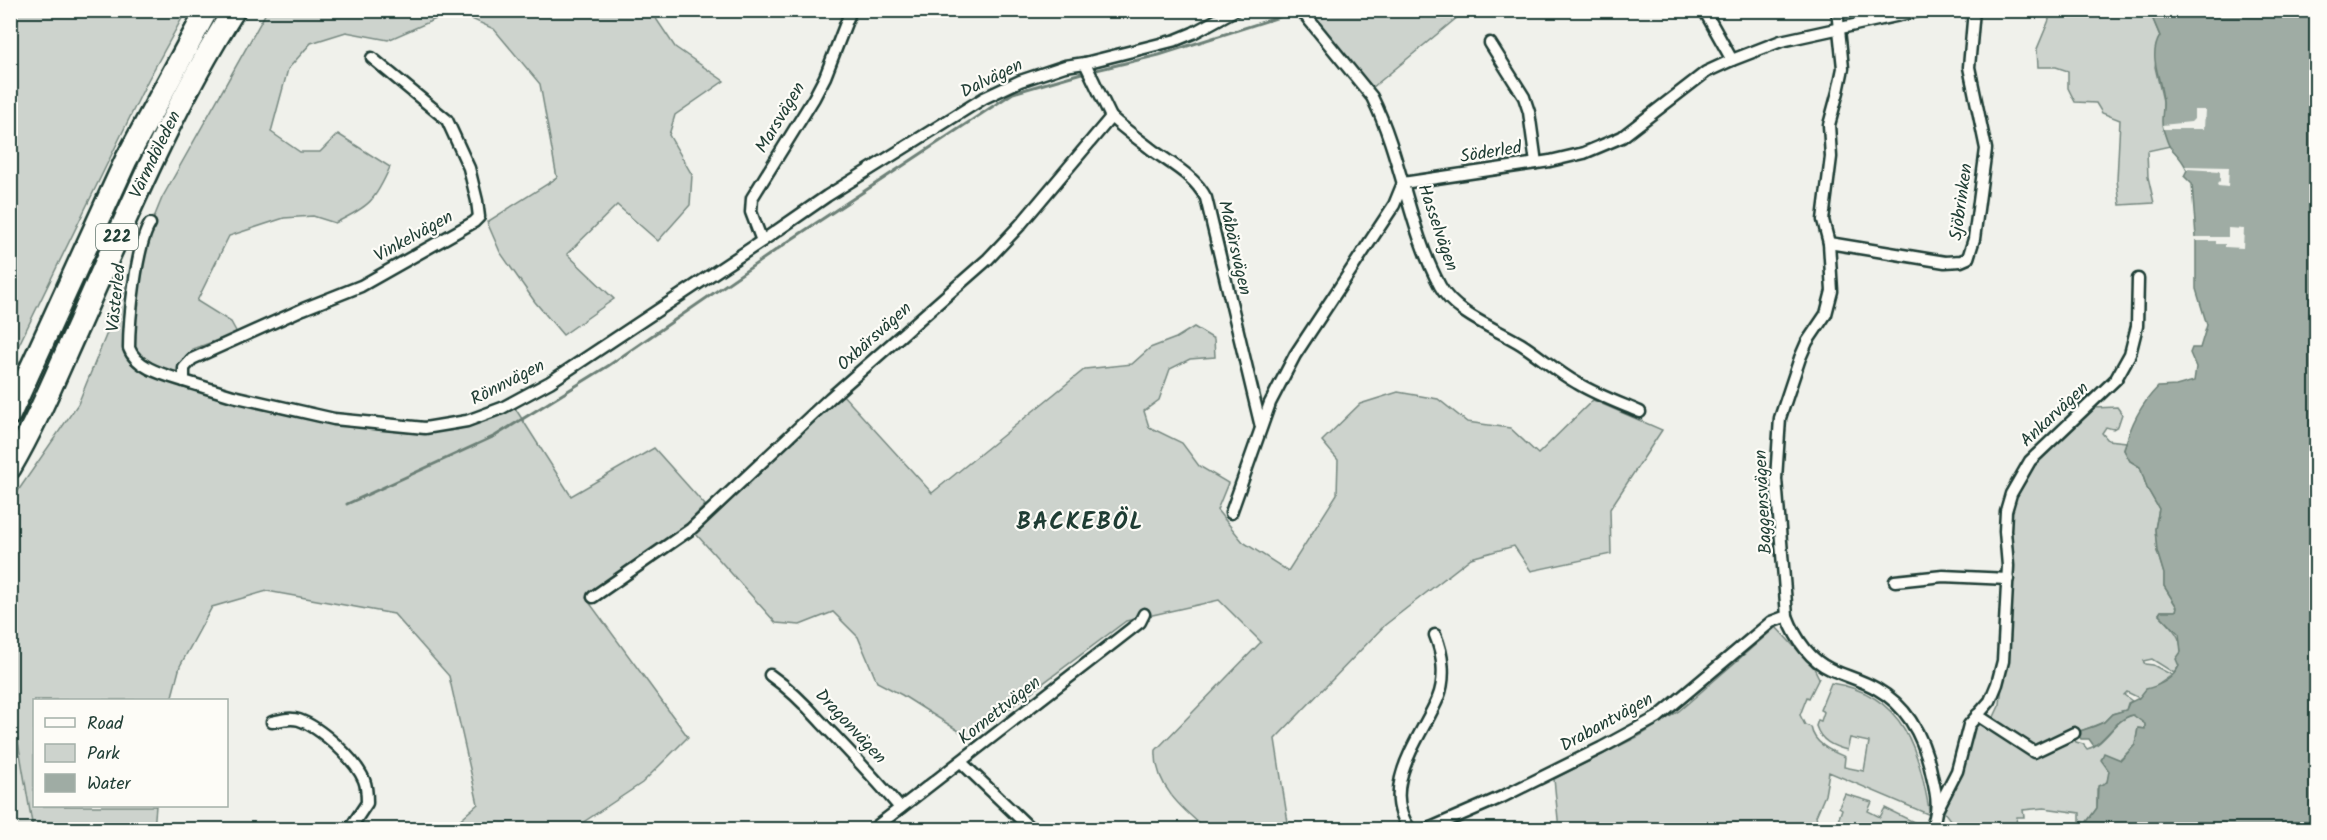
<svg xmlns="http://www.w3.org/2000/svg" width="2327" height="840" viewBox="0 0 2327 840" font-family="Kalam,sans-serif">
	<style>
		.built { fill: #dfe2dc }
		.green { fill: #cdd3cd; stroke: #768880; stroke-width: 1.5 }
		.water { fill: #9faca4; stroke: #6c8077; stroke-width: 1.5 }
		.pier { fill: #f0f1eb }
		.lines { fill: none; stroke-linecap: round; stroke-linejoin: round }
		.stream { stroke: #6c8077; stroke-width: 3 }
		.street-casing { stroke: #1f3d34; stroke-width: 15 }
		.highway-casing { stroke: #1f3d34; stroke-width: 26 }
		.street { stroke: #fdfcf7; stroke-width: 10 }
		.highway { stroke: #fdfcf7; stroke-width: 21 }
		.labels { text-anchor: middle; dominant-baseline: central; stroke-width: 4.5; stroke-linejoin: round; paint-order: stroke }
		.shield { fill: #fdfcf7; stroke: #62766e; stroke-width: 1.5 }
		.shield-label { font-size: 16px; font-weight: bold; fill: #1f3d34 }
		.street-label { font-size: 18px; fill: #1f3d34; stroke: #fdfcf7 }
		.district-label { font-size: 24px; font-weight: bold; letter-spacing: 1.5px; fill: #1f3d34; stroke: #fdfcf7 }
	</style>
	<rect width="100%" height="100%" fill="#f0f1eb"/>
	<filter id="ink" filterUnits="userSpaceOnUse"><feTurbulence type="fractalNoise" baseFrequency=".0167" numOctaves="2"/><feDisplacementMap in="SourceGraphic" scale="12" xChannelSelector="R" yChannelSelector="G"/><feConvolveMatrix kernelMatrix="1 2 1 2 8 2 1 2 1" color-interpolation-filters="sRGB"/></filter>
	<g filter="url(#ink)">
		<path class="built" d="M10,723l5,1 18,105h-22z"/>
		<g class="green">
			<path d="M11,10l175,1 -38,69 -137,281z"/>
			<path d="M267,11h384l24,36 49,34 -49,34 -6,20 23,40 -2,30 -32,36 -41,-36 -50,49 47,45 -51,36 -28,-33 -35,-50 -13,-30 70,-44 -17,-94 -46,-55 -40,-18 -66,29 -42,-8 -35,11 -23,26 -17,63 29,20h20l18,-18 52,33c-15,34 -20,39 -55,56l-22,-7 -29,2 -55,18 -32,65 34,21 6,11 -44,16 -6,40 127,30 100,14 43,-3 58,-22 56,88 83,-48 51,57 -23,24 -96,69 102,139 -46,46 -69,46h-124l29,-25 -29,-128 -55,-62 -127,-23 -55,16 -32,59 -9,34h-137v106h122l-2,23h-121l-18,-105 -4,-1v-222l67,-97 84,-206z"/>
			<path d="M1307,11h158l-93,77z"/>
			<path d="M2047,11h108l-3,6 8,19 -5,31 8,34v28l7,17 -23,5 1,26 6,26 -34,2 -3,-25 3,-60 -18,-7 -6,-10 -21,-1 -7,-14v-17l-12,-4h-18l-1,-18 12,-29z"/>
			<path d="M1194,327l20,12 1,18 -25,2 -20,10 -11,31 -15,11 5,16 33,16 17,23 29,17 -11,27 26,32 45,29 49,-77 1,-34 -16,-19 38,-37 38,-12 40,7 29,23 43,6 28,26 55,-54 69,30 -52,79 1,45 -80,17 -17,-25 -43,12 -86,67 -110,114 14,90h-83c-24,-20 -52,-44 -50,-79l105,-108 -42,-42 -93,21 -156,117 -68,-43 -25,-13 -19,-45 -25,-25 -33,13 -24,-2 -80,-89 146,-140 90,99 153,-124 47,-5 18,-16 26,-10z"/>
			<path d="M2117,407l5,7 -4,12 -5,3 -7,-2 -4,6 6,7 18,2 -2,8 6,11 10,6 7,21 12,21 -4,20 2,22 7,23v12l13,21 -1,4h-15l-2,3c10,11 23,21 22,38 -1,6 -4,7 -2,14l-5,7 -22,-14 -9,2 2,3 8,1 19,10 -33,23 -12,-6 -3,3 8,6 -4,2 -2,7 -14,4 -8,8 -69,27 -42,-30 7,-15 5,-44 7,-93 -1,-57 6,-20 21,-33 56,-49z"/>
			<path d="M1776,627l38,41 5,10 -10,20 -2,-1 -7,18 5,10 6,2c3,17 20,24 34,30l-1,10 20,4 5,-29 -19,-4 -3,12c-15,-4 -26,-9 -31,-24l2,-6 3,1 3,-9 -4,-2 11,-27c75,11 88,69 99,132l-101,-43 -4,23 -9,21 1,5 19,6 6,-18 -3,-2 6,-13 27,8 -4,9 12,6 5,-9 39,19 -1,2 -181,1 -6,-7 -14,7 -163,-1 -5,-50 87,-44 38,-24z"/>
			<path d="M2133,715l12,8v6l-7,-1 -3,17 -15,15 -16,-6 6,17 -3,11 -10,7v19l-11,15 -6,-1v-9l-36,-5 -21,2 1,7h-7l-2,12h-58l-13,-17 17,-45 10,-38 7,-7 56,32 39,-18 3,6 7,2 4,5c20,-5 27,-30 46,-34z"/>
		</g>
		<path class="water" d="M2155,10l161,1v818h-232v-3l13,-18 1,-22 9,-4 2,-11 -8,-11 3,-7 17,7 14,-15 3,-17 7,1v-5l-12,-9c-16,3 -25,22 -39,31l-5,-7h-8l-4,-7 18,-6 9,-4 8,-8 14,-4 3,-7 10,-5 7,-9c12,-3 27,-10 33,-23l-3,-7 5,-7 -2,-18 -20,-20 2,-3h15l1,-4 -13,-21v-12l-7,-23 -2,-22 4,-20 -12,-21 -7,-21 -10,-6 -6,-11c6,-24 16,-45 34,-63l18,-1 18,-5 2,-14 -6,-14 2,-5h8l7,-23 -11,-36v-52l-4,-53 -8,-8 3,-6c-5,-12 -10,-15 -17,-23 -3,-4 -5,-13 -7,-18 -3,-8 1,-19 0,-28 -1,-22 -16,-44 -3,-65l-8,-19z"/>
		<g class="pier">
			<path d="M2194,110h11l-1,19h-41l-1,-4 29,-3 3,-3z"/>
			<path d="M2185,166l44,1 -1,20 -10,-1 -1,-2 3,-3v-10l-33,-2z"/>
			<path d="M2228,228l16,1 -1,19 -18,-1v-3h-9v-3h-20v-4h32z"/>
		</g>
		<g class="lines">
			<g class="stream">
				<path d="M1092,71l67,-16 139,-44"/>
				<path d="M347,504l148,-68 113,-70 184,-127 221,-146 72,-21"/>
			</g>
			<defs>
				<g id="street">
					<path d="M1301,10l71,87c30,60 36,130 68,189 15,28 55,42 81,58 19,12 36,28 56,39 20,12 42,20 63,29"/>
					<path d="M1704,10l28,50"/>
					<path d="M1837,10l6,58 -5,24 -9,33 2,32 -8,63 6,23 3,48 -6,23 -19,28 -7,16 -20,60 -4,61 11,137c8,21 22,43 43,53 15,7 32,11 47,20 32,18 48,52 55,87 5,20 8,35 -2,54"/>
					<path d="M1490,43l34,54 5,15 7,51"/>
					<path d="M372,58l75,62 22,48 8,33 2,16 -5,5 -113,64 -58,23 -111,50 -8,9v13l49,15 101,23 91,9 42,-7 35,-13 48,-26 212,-141 65,-45 157,-98 36,-17 45,-15 20,-3 91,-23 17,-7 42,-23"/>
					<path d="M1111,117c12,11 27,22 40,32 20,15 43,26 55,49l55,229"/>
					<path d="M150,224c-14,22 -21,96 -21,124 7,20 36,27 55,33"/>
					<path d="M762,241l-11,-29 1,-14 62,-100 11,-21 26,-67"/>
					<path d="M1829,243l116,19 16,-1 7,-3 6,-19 12,-90 -17,-82 5,-57"/>
					<path d="M1231,513l39,-110 25,-48 99,-150 9,-22 147,-22 34,-8 38,-16 84,-65 26,-12 49,-19 142,-31"/>
					<path d="M1895,581l48,-5 65,3"/>
					<path d="M593,597l98,-68 139,-131 158,-139 32,-34 91,-108 -26,-54"/>
					<path d="M770,675c20,14 35,29 51,47 27,28 54,56 79,86"/>
					<path d="M1977,715l57,37 40,-19"/>
					<path d="M272,722c9,-2 18,-5 27,-2 21,7 56,39 65,60 3,7 3,15 3,23l-18,27"/>
					<path d="M961,762l71,68"/>
					<path d="M1938,808l19,-37 12,-46 21,-24 7,-17 6,-23 5,-95 -3,-35 1,-20 5,-17 19,-33 86,-82 14,-25 7,-28 1,-47"/>
					<path d="M872,830l245,-190 23,-18 4,-8"/>
					<path d="M1411,830c-34,-41 11,-94 27,-132 8,-20 5,-44 -3,-63"/>
					<path d="M1426,830l76,-33 99,-49 57,-31 113,-95 16,-6"/>
				</g>
				<g id="highway">
					<path d="M10,414l116,-254 81,-150"/>
					<path d="M10,468c27,-46 47,-96 69,-144 47,-106 92,-215 155,-314"/>
				</g>
			</defs>
			<use href="#street" class="street-casing"/>
			<use href="#highway" class="highway-casing"/>
			<use href="#street" class="street"/>
			<use href="#highway" class="highway"/>
		</g>
	</g>
	<g class="labels">
		<rect class="shield" x="96" y="224" width="42" height="26" rx="4.5"/>
		<g class="shield-label">
			<text x="117" y="237">222</text>
		</g>
		<g class="street-label">
			<text transform="translate(992 79) rotate(-26)">Dalvägen</text>
			<text transform="translate(781 118) rotate(-59)">Marsvägen</text>
			<text transform="translate(1491 153) rotate(-9)">Söderled</text>
			<text transform="translate(156 155) rotate(-64)">Värmdöleden</text>
			<text transform="translate(1962 202) rotate(-82)">Sjöbrinken</text>
			<text transform="translate(1437 228) rotate(71)">Hasselvägen</text>
			<text transform="translate(414 237) rotate(-29)">Vinkelvägen</text>
			<text transform="translate(1234 248) rotate(77)">Måbärsvägen</text>
			<text transform="translate(117 298) rotate(-84)">Västerled</text>
			<text transform="translate(875 337) rotate(-42)">Oxbärsvägen</text>
			<text transform="translate(508 383) rotate(-27)">Rönnvägen</text>
			<text transform="translate(2055 415) rotate(-43)">Ankarvägen</text>
			<text transform="translate(1764 502) rotate(-93)">Baggensvägen</text>
			<text transform="translate(1000 711) rotate(-38)">Kornettvägen</text>
			<text transform="translate(1607 723) rotate(-29)">Drabantvägen</text>
			<text transform="translate(850 727) rotate(47)">Dragonvägen</text>
		</g>
		<g class="district-label">
			<text x="1080" y="522">BACKEBÖL</text>
		</g>
	</g>
	<rect width="2327" height="840" fill="none" stroke="#fdfcf7" stroke-width="36"/>
	<rect x="18" y="18" width="2291" height="804" fill="none" stroke="#1f3d34" stroke-width="2" filter="url(#ink)"/>
	<rect x="33" y="699" width="195" height="108" fill="#fdfcf7" stroke="#a4b0a9" stroke-width="1.5"/>
	<rect x="45" y="718" width="30" height="9" fill="#fdfcf7" stroke="#a4b0a9" stroke-width="1.5"/>
	<text x="87" y="729" font-size="18" fill="#1f3d34">Road</text>
	<rect x="45" y="744" width="30" height="18" fill="#cdd3cd" stroke="#a4b0a9" stroke-width="1.5"/>
	<text x="87" y="759" font-size="18" fill="#1f3d34">Park</text>
	<rect x="45" y="774" width="30" height="18" fill="#9faca4" stroke="#a4b0a9" stroke-width="1.5"/>
	<text x="87" y="789" font-size="18" fill="#1f3d34">Water</text>
</svg>
